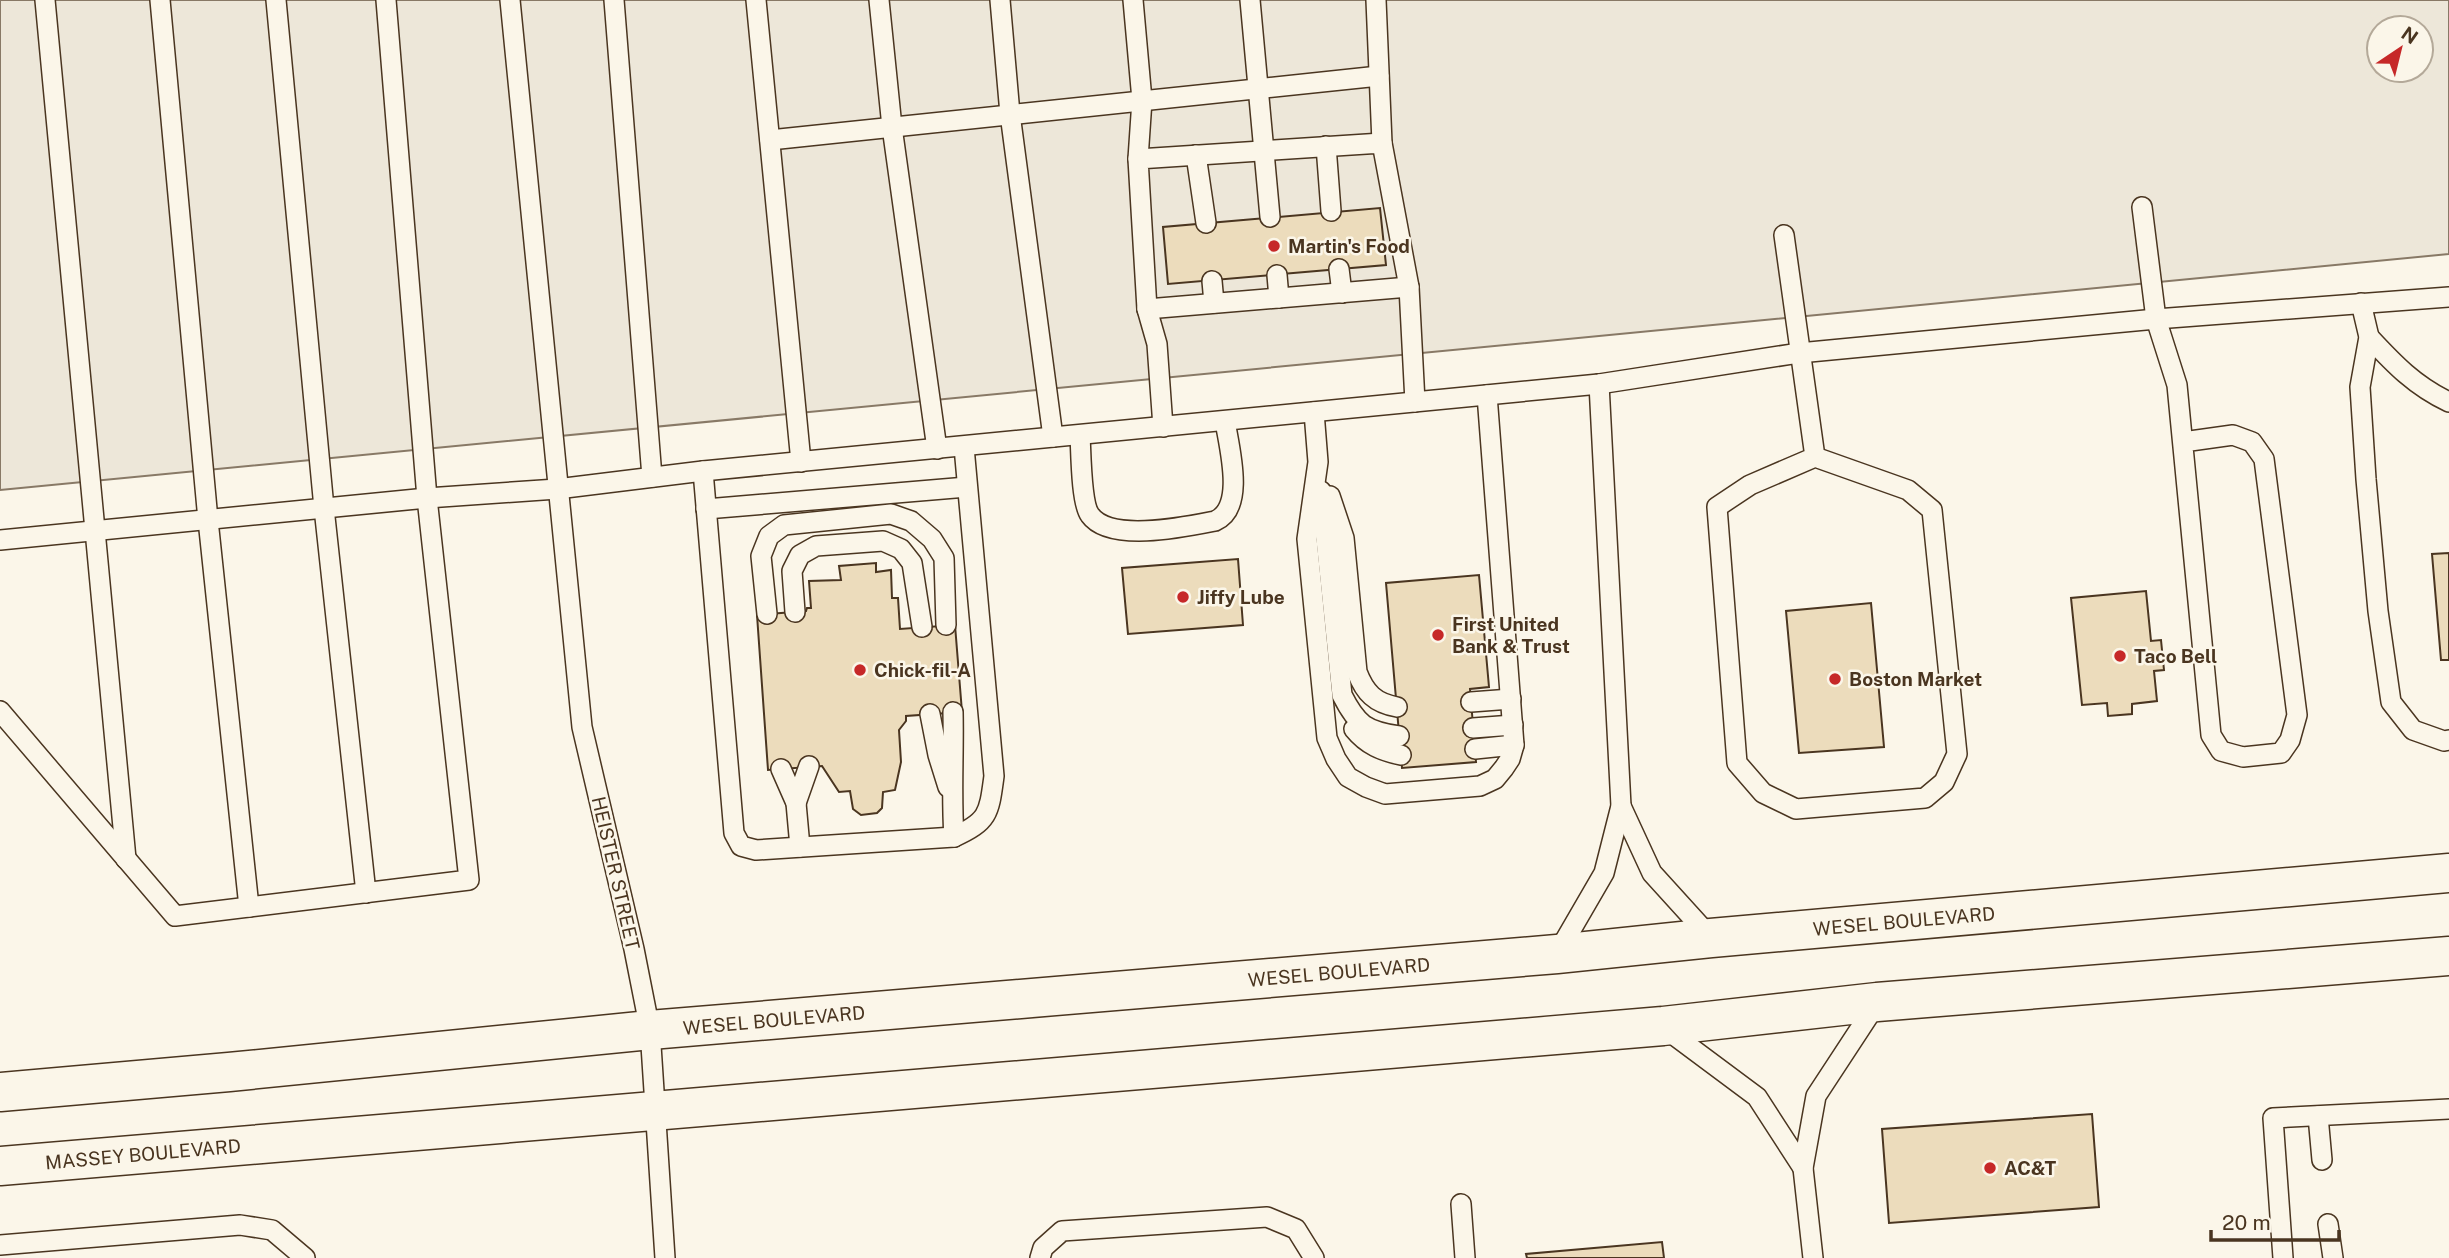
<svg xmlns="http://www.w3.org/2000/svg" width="2449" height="1258" viewBox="0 0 2449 1258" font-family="'Public Sans',sans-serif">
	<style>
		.parking { fill: #ede7d9; stroke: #887966; stroke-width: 2; fill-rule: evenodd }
		.building { fill: #ecdcbc; stroke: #4a3520; stroke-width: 2 }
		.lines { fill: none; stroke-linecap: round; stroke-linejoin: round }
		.lane-casing { stroke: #4a3520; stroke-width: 22 }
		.secondary-casing { stroke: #4a3520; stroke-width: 41 }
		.lane { stroke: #fbf6e9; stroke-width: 19 }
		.secondary { stroke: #fbf6e9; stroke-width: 38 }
		.poi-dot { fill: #c62828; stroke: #fbf6e9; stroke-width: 2.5 }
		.labels { text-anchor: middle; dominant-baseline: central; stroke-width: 5; stroke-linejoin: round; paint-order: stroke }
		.poi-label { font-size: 19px; font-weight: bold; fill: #4a3520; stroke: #fbf6e9; text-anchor: start }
		.street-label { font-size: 19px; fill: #4a3520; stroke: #fbf6e9 }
	</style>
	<rect width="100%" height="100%" fill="#fbf6e9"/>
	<path class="parking" d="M0,0h2449v254l-2449,236zM2379,28h42v42h-42z"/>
	<g class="building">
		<path d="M1380,208l6,57 -218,19 -5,-57z"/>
		<path d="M2449,553v107h-8l-9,-106z"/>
		<path d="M1238,559l5,66 -115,9 -6,-66z"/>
		<path d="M876,563v9l15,-2 1,28h6l2,31 55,-4 7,87 -56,4v5l-7,9 2,32 -6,28 -12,2 -1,16 -5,5 -16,2 -8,-6 -3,-18 -11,1 -17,-26 -54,4 -11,-155 49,-4 1,-3h4l-2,-27 32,-1 -2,-14z"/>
		<path d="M1479,575l10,112 -19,2 6,73 -74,6 -16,-185z"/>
		<path d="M2146,591l5,50 10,-1 3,30 -10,1 3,30 -25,3v10l-24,2 -1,-13 -25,2 -11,-107z"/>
		<path d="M1871,603l13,144 -85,6 -13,-142z"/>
		<path d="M2092,1114l7,93 -210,16 -7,-94z"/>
		<path d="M1662,1242l2,16h-137l-1,-4z"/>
	</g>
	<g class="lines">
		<defs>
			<g id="lane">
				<path d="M45,0l81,859"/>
				<path d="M160,0l48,520 41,387"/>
				<path d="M276,0l48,508 42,385"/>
				<path d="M510,0l72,727 52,222 16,81 15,228"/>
				<path d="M614,0l38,477"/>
				<path d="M756,0l45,462"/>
				<path d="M879,0l13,127 45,322"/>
				<path d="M1000,0l10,114 43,323"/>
				<path d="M1133,0l9,100 -4,59"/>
				<path d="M1250,0l20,217"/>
				<path d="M1376,0l6,143"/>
				<path d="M770,140l609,-64"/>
				<path d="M1326,146l5,65"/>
				<path d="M1196,155l10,68"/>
				<path d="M2142,207l14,112 21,66 34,350 10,16 22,6 38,-4 9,-13 7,-25 -33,-256 -12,-17 -19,-7 -50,7"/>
				<path d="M1784,235l31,222 93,33 24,20 25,244 -13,28 -19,16 -129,11 -33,-16 -26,-30 -20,-256 33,-22 65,-28"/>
				<path d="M1339,269l3,24"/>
				<path d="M1277,275l2,23"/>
				<path d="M1212,281l2,22"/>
				<path d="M2361,303l8,34 -9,50 6,92 12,132 13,91 22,28 31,11 5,-1"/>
				<path d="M1147,309l262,-22"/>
				<path d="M2369,337c25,27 46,49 80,65"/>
				<path d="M1314,412l4,50 -11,77 20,199 9,21 12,18 18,10 19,7 95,-8 15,-7 9,-11 6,-9 4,-14 -27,-350"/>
				<path d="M1163,427l-6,-83 -10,-35 -9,-150 244,-16 27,144 6,115"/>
				<path d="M1080,435c1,17 1,68 10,80 20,28 95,12 125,6 31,-13 14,-74 10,-100"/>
				<path d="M703,471l31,362 7,13 15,4 198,-13c35,-16 35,-24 40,-61l-30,-329"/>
				<path d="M1321,491l21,204c15,30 24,36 57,41"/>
				<path d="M1330,496l14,42 13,134c8,21 18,31 40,35"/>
				<path d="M706,509l261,-22"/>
				<path d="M0,540l427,-42 130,-9 146,-18 896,-87 200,-31 357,-34 293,-22"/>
				<path d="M795,612l-3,-41 8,-16 16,-9 67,-5 18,8 11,14 10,64"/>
				<path d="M767,614l-6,-58 8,-20 15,-11 107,-11 20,7 21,18 12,19 2,67"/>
				<path d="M1471,702l40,-3"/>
				<path d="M0,711l175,205 294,-36 -42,-382 -41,-498"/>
				<path d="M953,712c1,42 -2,83 1,125"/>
				<path d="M930,714l8,41 10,32"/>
				<path d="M1473,728l40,-3"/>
				<path d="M1354,729c13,16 28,22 47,26"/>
				<path d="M1475,749l39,-4"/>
				<path d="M781,769l15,34 4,44"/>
				<path d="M796,803l13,-37"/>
				<path d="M1621,806l31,67 59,65"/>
				<path d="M1557,954l47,-81 17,-67 -22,-422"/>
				<path d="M1663,1027l94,70 46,71"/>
				<path d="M2318,1116l4,44"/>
				<path d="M1461,1204l4,54"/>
				<path d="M2328,1224l5,34"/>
				<path d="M0,1245l240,-20 32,5 33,28"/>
				<path d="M1040,1258l3,-10 19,-17 205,-14 29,12 18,29"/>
				<path d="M1813,1258l-10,-90 13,-72 61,-93"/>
				<path d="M2283,1258l-10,-140 176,-9"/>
			</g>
			<g id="secondary">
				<path d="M0,1092l229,-20 421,-42 907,-76 154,-16 738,-65"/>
				<path d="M0,1166l1663,-140 214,-24 572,-46"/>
			</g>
		</defs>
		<use href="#lane" class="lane-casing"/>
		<use href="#secondary" class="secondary-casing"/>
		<use href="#lane" class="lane"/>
		<use href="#secondary" class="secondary"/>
	</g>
	<g class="poi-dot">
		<circle cx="1274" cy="246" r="7"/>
		<circle cx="1183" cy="597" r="7"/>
		<circle cx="1438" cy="635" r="7"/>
		<circle cx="2120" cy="656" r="7"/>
		<circle cx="860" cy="670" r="7"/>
		<circle cx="1835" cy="679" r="7"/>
		<circle cx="1990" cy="1168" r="7"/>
	</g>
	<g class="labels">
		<g class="poi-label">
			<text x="1288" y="246">Martin's Food</text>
			<text x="1197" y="597">Jiffy Lube</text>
			<text x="1452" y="624">First United<tspan x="1452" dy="22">Bank &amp; Trust</tspan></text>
			<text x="2134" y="656">Taco Bell</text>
			<text x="874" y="670">Chick-fil-A</text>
			<text x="1849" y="679">Boston Market</text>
			<text x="2004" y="1168">AC&amp;T</text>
		</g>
		<g class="street-label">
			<text transform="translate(616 873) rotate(77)">HEISTER STREET</text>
			<text transform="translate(1904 921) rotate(-5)">WESEL BOULEVARD</text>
			<text transform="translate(1339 972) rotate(-5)">WESEL BOULEVARD</text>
			<text transform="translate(774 1020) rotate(-5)">WESEL BOULEVARD</text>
			<text transform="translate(143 1154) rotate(-5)">MASSEY BOULEVARD</text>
		</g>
	</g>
	<g transform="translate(2400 49) rotate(35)"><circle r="33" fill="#fbf6e9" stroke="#b4a999" stroke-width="2"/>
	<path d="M0-5L12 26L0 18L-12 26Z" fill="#c62828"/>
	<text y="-10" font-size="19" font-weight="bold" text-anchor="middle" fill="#4a3520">N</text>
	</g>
	<path d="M2211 1230v10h128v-10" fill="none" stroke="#4a3520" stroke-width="3.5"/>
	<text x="2222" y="1230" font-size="21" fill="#4a3520" stroke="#fbf6e9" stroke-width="5" paint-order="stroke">20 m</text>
</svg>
